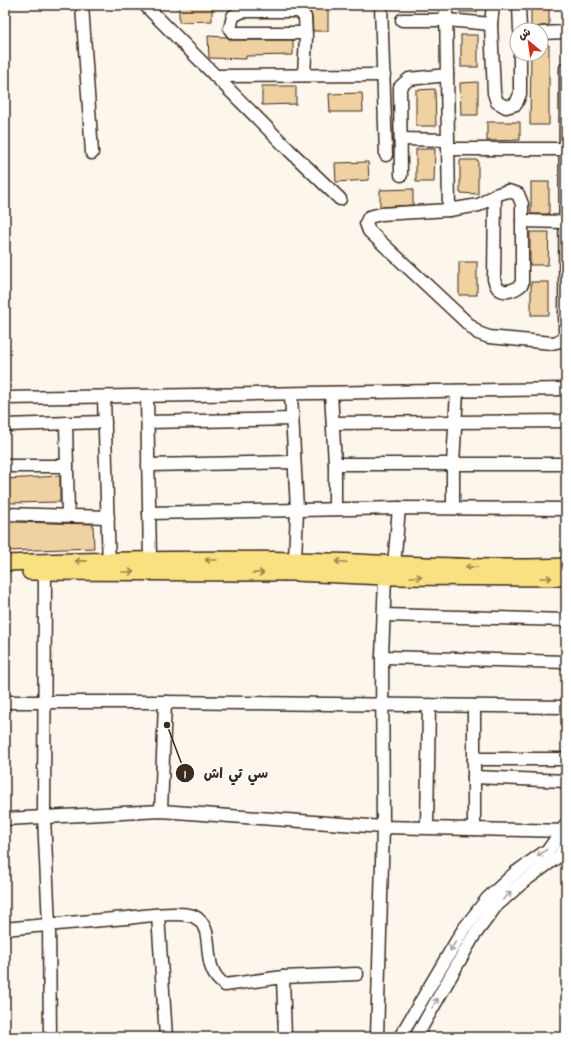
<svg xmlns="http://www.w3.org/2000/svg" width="571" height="1042" viewBox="0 0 571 1042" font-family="'Architects Daughter','Playpen Sans Arabic',sans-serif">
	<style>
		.building { fill: #efd1a2; stroke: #3b2a1e }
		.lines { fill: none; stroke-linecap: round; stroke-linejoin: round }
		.minor-casing { stroke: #3b2a1e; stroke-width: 15 }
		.major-casing { stroke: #3b2a1e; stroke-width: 18 }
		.minor { stroke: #fff; stroke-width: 12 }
		.major { stroke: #f9e181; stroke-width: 15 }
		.oneway { stroke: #9a8650 }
		.oneway2 { stroke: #a79f9a }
		.leader { fill: none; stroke: #3b2a1e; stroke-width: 1.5 }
		.callout-dot { fill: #3b2a1e; stroke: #fff; stroke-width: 1.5 }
		.mark-label { font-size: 12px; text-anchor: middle; font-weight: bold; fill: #fff }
		.callout-label { font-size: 14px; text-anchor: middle; font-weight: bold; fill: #3b2a1e; stroke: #fff; stroke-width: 3; stroke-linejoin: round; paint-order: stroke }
	</style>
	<rect width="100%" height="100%" fill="#fcf6ec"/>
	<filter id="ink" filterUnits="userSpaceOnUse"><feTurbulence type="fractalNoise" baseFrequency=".025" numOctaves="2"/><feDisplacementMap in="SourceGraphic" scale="8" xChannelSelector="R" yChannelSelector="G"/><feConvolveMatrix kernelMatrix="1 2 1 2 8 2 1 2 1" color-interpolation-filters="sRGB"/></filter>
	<g filter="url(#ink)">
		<g class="building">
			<path d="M179,5h33v16l-33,1z"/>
			<path d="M310,5h18v26h-15l-1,-14 -2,-6z"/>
			<rect x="460" y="5" width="17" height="7"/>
			<path d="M531,5h18v20l-18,3z"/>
			<rect x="461" y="35" width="17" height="32"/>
			<path d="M208,36l18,1 7,3h60v15l-47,1v3l-37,-1z"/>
			<path d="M541,45h8v80h-19l1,-71h10z"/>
			<path d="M478,82v33h-17l-1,-32z"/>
			<path d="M262,86h34v18l-34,1z"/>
			<path d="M435,89l1,37h-20v-36z"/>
			<path d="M362,93l1,19h-33l-1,-18z"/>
			<path d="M487,122h33v18l-33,1z"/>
			<path d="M416,149h19l-1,33h-18z"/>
			<path d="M460,160h18v34l-18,-1z"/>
			<path d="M368,162l1,18 -33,2 -1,-19z"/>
			<rect x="531" y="182" width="18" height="32"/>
			<path d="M413,189v16l-33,2v-17z"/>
			<path d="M530,232h19l-1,33h-18z"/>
			<rect x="459" y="262" width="18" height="33"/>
			<rect x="531" y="282" width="18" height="33"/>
			<path d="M60,476v26l-53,1 1,-6 -3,1v-19z"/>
			<path d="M15,522l78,2 1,24 -89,3v-21h3l1,-7z"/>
		</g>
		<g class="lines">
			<defs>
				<g id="minor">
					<path d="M82,5l10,148"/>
					<path d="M145,5l144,145 51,49"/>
					<path d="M381,5l5,150"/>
					<path d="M446,5l3,205"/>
					<path d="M493,5l-2,19 3,69 3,9 9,5 10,-3 4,-10v-40"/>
					<path d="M518,5l1,1 1,24"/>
					<path d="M402,20h45l44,4"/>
					<path d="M541,33l25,-1"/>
					<path d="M304,75l2,-38 -1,-20 -6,-6h-56l-10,5 -3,13 3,4h73"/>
					<path d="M215,76l169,-1"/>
					<path d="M401,139l47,1"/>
					<path d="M448,149h118"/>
					<path d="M401,175l-1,-88 9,-8 38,-4"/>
					<path d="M495,195l-1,84c1,3 2,7 4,9 7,7 19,1 24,-4v-80l-4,-10 -10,-3 -13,4 -16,10 -30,5 -68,4 -12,3 -3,6 3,8 109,102 11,4 63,6 9,-2 4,-4 1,-269"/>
					<path d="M522,221l43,1"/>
					<path d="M331,393l4,71v45"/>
					<path d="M291,394l6,116 -2,50"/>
					<path d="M104,397l5,171"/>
					<path d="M147,397l3,163"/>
					<path d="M5,398l561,-9"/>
					<path d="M148,422l144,-3"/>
					<path d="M66,423l2,92"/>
					<path d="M333,423l233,-2"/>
					<path d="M5,425l100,-3"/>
					<path d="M335,464h231"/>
					<path d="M148,465l146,-3"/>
					<path d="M5,466h62"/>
					<path d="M453,508v-44l4,-73"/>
					<path d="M149,513l250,-5 167,1"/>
					<path d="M5,514l103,3"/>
					<path d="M394,565l5,-57"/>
					<path d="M45,572l-1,245 5,108 1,112"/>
					<path d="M384,615l182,5"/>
					<path d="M382,657l184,5"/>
					<path d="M5,702h160l401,5"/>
					<path d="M474,759h92"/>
					<path d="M474,777l92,4"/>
					<path d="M161,811l4,-109"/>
					<path d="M5,819l156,-8 222,16 183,4"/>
					<path d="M427,827l2,-122"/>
					<path d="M474,829v-123"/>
					<path d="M158,915l8,122"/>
					<path d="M5,929c41,-4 81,-8 122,-11 17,-2 45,-6 61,-3 4,0 8,2 11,5 17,15 0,48 26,65l58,-8 2,60"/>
					<path d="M283,977l74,-3"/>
					<path d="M377,1037l6,-210 -1,-170 3,-80"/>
					<path d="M400,1037l63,-107 24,-31 28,-26 34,-24 16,-23"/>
					<path d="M416,1037l57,-100 23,-31 27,-24 36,-26 7,-11"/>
				</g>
				<g id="major">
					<path d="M5,563c97,-3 193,-5 290,-3 90,2 180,10 271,6"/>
					<path d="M30,572l264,1 91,4 181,1"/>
				</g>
			</defs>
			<use href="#minor" class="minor-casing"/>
			<use href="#major" class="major-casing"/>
			<use href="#minor" class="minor"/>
			<use href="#major" class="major"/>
		</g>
		<defs><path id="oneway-shaft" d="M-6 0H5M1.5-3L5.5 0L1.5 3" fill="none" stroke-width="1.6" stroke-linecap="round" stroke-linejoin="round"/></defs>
		<g class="oneway">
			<use href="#oneway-shaft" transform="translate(211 560) rotate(-180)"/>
			<use href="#oneway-shaft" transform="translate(81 561) rotate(179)"/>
			<use href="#oneway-shaft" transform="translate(341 562) rotate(-177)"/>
			<use href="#oneway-shaft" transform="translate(471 567) rotate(-178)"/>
			<use href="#oneway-shaft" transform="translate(128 572)"/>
			<use href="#oneway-shaft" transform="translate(258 573)"/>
			<use href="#oneway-shaft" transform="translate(416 577)"/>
			<use href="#oneway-shaft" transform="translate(546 578)"/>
		</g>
		<g class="oneway2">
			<use href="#oneway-shaft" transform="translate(542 853) rotate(143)"/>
			<use href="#oneway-shaft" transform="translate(507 896) rotate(-42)"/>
			<use href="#oneway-shaft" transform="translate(453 946) rotate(120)"/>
			<use href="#oneway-shaft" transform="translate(435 1003) rotate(-60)"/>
		</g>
	</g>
	<path class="leader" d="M167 725L185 773"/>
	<g class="callout-dot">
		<circle cx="167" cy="725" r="4"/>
		<circle cx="185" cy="773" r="10"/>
	</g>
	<g class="mark-label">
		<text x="185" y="778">1</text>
	</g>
	<g class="callout-label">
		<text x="236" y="778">سي تي اش</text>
	</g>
	<rect width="571" height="1042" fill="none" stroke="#fff" stroke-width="20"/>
	<rect x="10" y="10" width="551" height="1022" fill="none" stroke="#3b2a1e" stroke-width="1.5" filter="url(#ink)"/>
	<g transform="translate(529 42) rotate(331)"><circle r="19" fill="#ffffff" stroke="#b1aaa5"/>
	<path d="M0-3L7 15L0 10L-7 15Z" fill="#c8321e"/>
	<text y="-6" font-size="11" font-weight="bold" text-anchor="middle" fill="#3b2a1e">ش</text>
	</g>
</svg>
